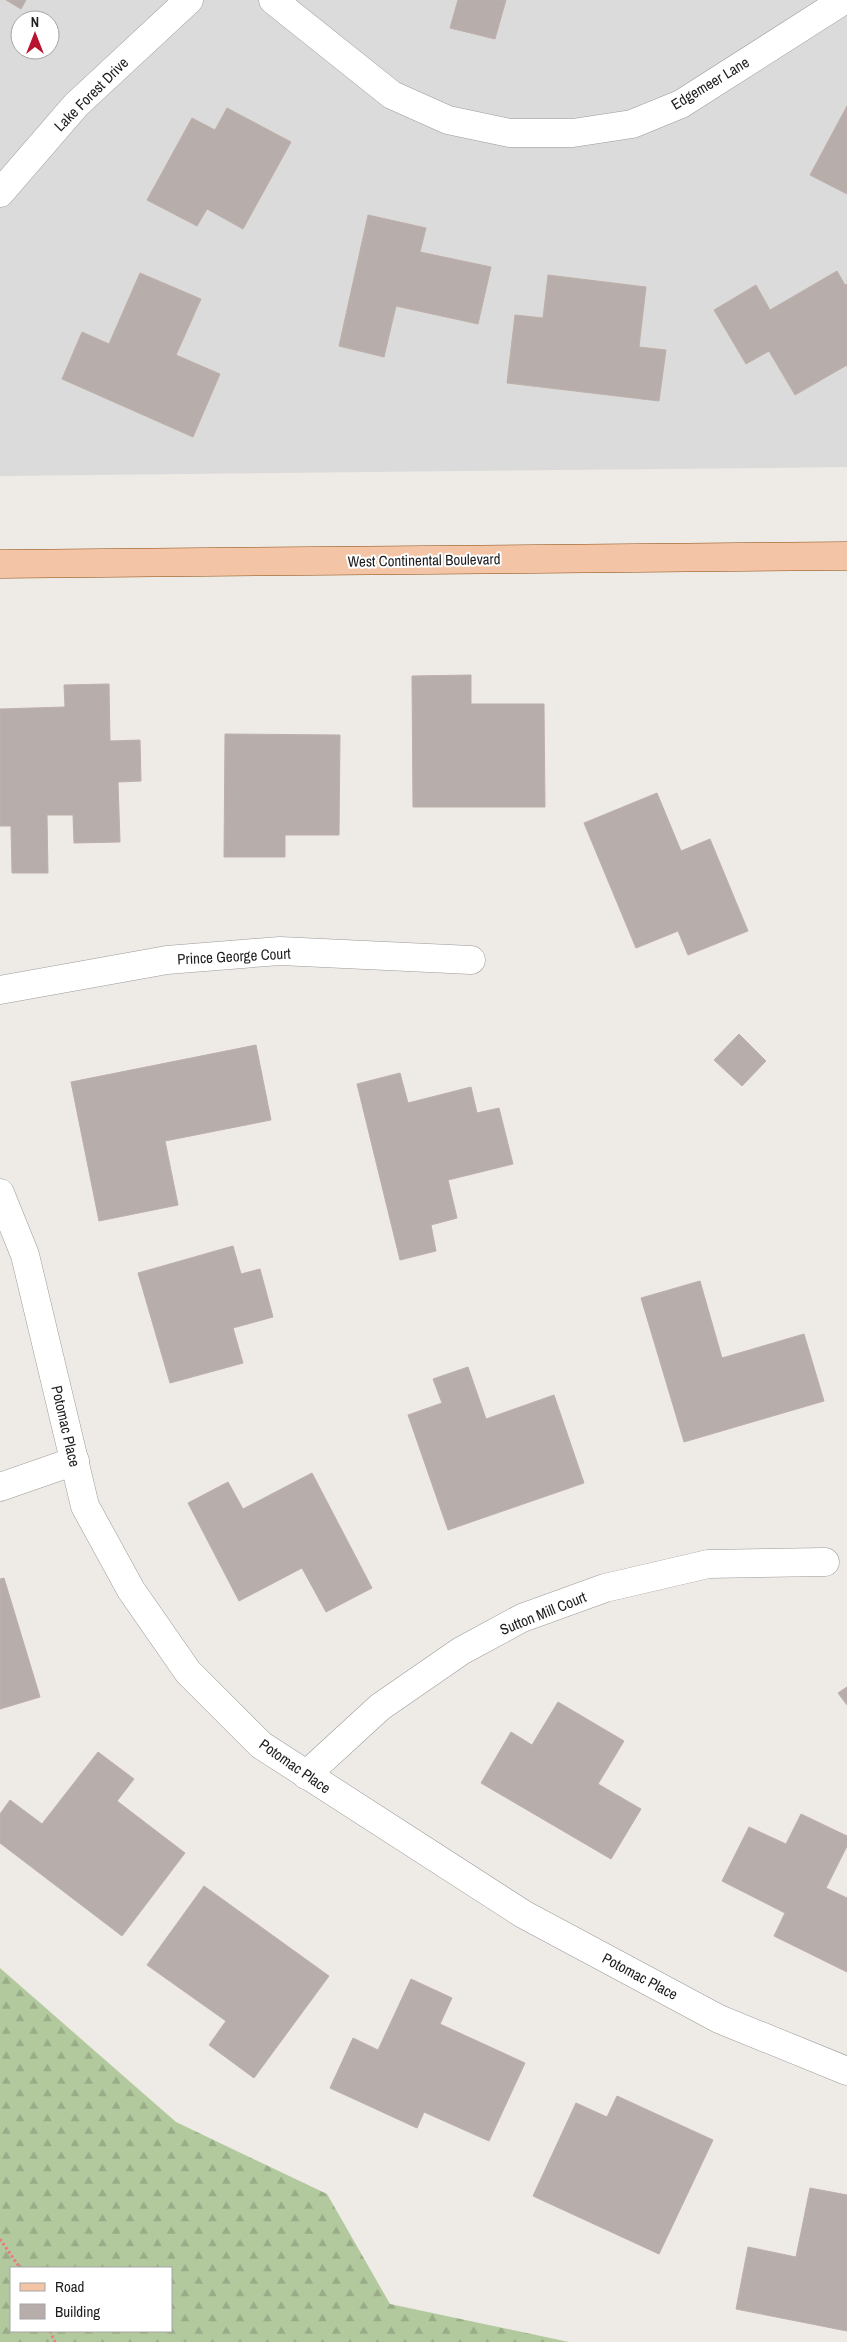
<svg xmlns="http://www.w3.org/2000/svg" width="847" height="2342" viewBox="0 0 847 2342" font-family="'Archivo Narrow',sans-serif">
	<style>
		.residential { fill: #dcdbdb; fill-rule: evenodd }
		.forest { fill: url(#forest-firs); fill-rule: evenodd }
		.building { fill: #b7aeab; stroke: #beafa9 }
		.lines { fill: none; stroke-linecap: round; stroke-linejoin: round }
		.minor-casing { stroke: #9b9b9b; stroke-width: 29 }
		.major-casing { stroke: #8a4d0f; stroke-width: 29 }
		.path { stroke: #ec7980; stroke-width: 3; stroke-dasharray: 2.5 2.5; stroke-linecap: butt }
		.minor { stroke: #fff; stroke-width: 28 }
		.major { stroke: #f3c5a6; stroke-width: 28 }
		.labels { text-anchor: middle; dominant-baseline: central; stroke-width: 4; stroke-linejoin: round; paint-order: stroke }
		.street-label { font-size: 15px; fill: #1e1e1e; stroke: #fff }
	</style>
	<defs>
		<pattern id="forest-firs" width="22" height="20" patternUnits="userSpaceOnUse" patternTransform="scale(1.25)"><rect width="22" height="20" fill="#b2c99e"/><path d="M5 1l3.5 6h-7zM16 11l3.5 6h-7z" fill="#99ac88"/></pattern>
	</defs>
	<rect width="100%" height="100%" fill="#eeeae5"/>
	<path class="residential" d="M0,0h847v467l-847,9zM20,20h30v30h-30z"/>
	<path class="forest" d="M0,1968l176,154 151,72 63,110 179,38h-569zM11,2268h160v63h-160z"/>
	<g class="building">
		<path d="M6,0h20l-5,9z"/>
		<path d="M458,0h48l-11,39 -45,-11z"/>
		<path d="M847,106v88l-37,-19z"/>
		<path d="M227,108l64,34 -48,87 -36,-20 -10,17 -50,-26 45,-82 23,12z"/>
		<path d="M368,215l58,13 -6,24 71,15 -13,57 -82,-18 -12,51 -45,-11z"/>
		<path d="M837,271l8,14 2,-1v81l-52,30 -26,-44 -23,13 -32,-54 42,-25 14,25z"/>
		<path d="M140,273l61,26 -25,56 44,19 -27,63 -131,-58 20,-47 27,12z"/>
		<path d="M548,275l98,12 -7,60 27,3 -7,51 -152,-18 8,-68 28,3z"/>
		<path d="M471,675v29h73l1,103h-132l-1,-131z"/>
		<path d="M109,684l1,57 30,-1 1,41 -23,1 2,60 -46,1 -1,-28h-26l1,58h-36l-1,-47h-11v-117l65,-2 -1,-22z"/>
		<path d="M225,734l115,1 -1,100h-54v22h-61z"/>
		<path d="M657,793l24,58 29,-12 38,92 -60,24 -10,-24 -42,17 -52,-125z"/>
		<path d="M739,1034l27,27 -24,25 -28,-26z"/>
		<path d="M256,1045l15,75 -106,21 13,64 -79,16 -28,-139z"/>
		<path d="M400,1073l8,30 63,-16 6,26 22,-5 14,56 -65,16 9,38 -26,7 5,26 -36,9 -43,-176z"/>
		<path d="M233,1246l8,28 19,-5 13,48 -40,11 10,35 -73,20 -32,-110z"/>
		<path d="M700,1281l22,77 82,-24 20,67 -140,41 -43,-144z"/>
		<path d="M468,1367l18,52 68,-24 30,88 -136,47 -40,-115 34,-12 -9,-24z"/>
		<path d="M312,1473l60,115 -46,24 -24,-44 -63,33 -51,-98 40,-21 15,27z"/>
		<path d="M4,1578l36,119 -40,12v-130z"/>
		<path d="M847,1687v18l-9,-12z"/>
		<path d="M558,1702l66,39 -26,43 43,25 -30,50 -130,-76 30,-51 21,13z"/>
		<path d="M98,1752l36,27 -17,22 68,52 -63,83 -122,-93v-29l10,-14 32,24z"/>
		<path d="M801,1814l46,22v10l-21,42 21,10v74l-73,-36 11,-23 -63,-32 27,-54 37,17z"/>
		<path d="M204,1886l125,90 -75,102 -45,-33 17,-24 -79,-56z"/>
		<path d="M411,1979l41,19 -12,26 85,39 -36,78 -65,-29 -7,16 -87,-40 23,-50 25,12z"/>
		<path d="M617,2096l96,44 -54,114 -126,-58 43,-93 31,14z"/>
		<path d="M810,2188l37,7v136l-111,-22 12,-62 48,10z"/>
	</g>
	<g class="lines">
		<defs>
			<g id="minor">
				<path d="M273,0l119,95 56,25 62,13h63l59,-9 49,-20 163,-104"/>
				<path d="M0,193l76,-88 113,-105"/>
				<path d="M0,990l167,-30 113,-9 191,9"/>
				<path d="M0,1193l25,62 60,251 46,84 57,82 73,73 262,169 196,105 128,52"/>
				<path d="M0,1487l75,-26"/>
				<path d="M306,1775l74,-68 81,-56 61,-33 83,-30 103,-24 117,-2"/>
			</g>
			<path id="major" d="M0,564l847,-8"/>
		</defs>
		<use href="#minor" class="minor-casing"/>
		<use href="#major" class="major-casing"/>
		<g class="path">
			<path d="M0,2239l20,29"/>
			<path d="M50,2331l5,11"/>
		</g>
		<use href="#minor" class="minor"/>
		<use href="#major" class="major"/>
	</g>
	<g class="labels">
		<g class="street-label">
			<text transform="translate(710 83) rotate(-31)">Edgemeer Lane</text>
			<text transform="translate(91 94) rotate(-45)">Lake Forest Drive</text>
			<text transform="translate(424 560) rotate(-1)">West Continental Boulevard</text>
			<text transform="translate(234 956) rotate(-3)">Prince George Court</text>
			<text transform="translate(66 1426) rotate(77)">Potomac Place</text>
			<text transform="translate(543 1613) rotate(-22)">Sutton Mill Court</text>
			<text transform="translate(295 1766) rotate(35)">Potomac Place</text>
			<text transform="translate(640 1976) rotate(28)">Potomac Place</text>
		</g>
	</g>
	<rect x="10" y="2267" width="162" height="65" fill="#ffffff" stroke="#a5a5a5"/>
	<rect x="20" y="2283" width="25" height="8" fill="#f3c5a6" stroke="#a5a5a5"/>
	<text x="55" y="2292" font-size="15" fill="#1e1e1e">Road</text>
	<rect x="20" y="2304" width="25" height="15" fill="#b7aeab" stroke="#a5a5a5"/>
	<text x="55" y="2317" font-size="15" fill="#1e1e1e">Building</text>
	<g transform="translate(35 35)"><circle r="24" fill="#ffffff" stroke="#a5a5a5"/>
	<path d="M0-4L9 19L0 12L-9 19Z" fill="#b9142f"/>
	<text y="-8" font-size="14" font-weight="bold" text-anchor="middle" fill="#1e1e1e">N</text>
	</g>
</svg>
